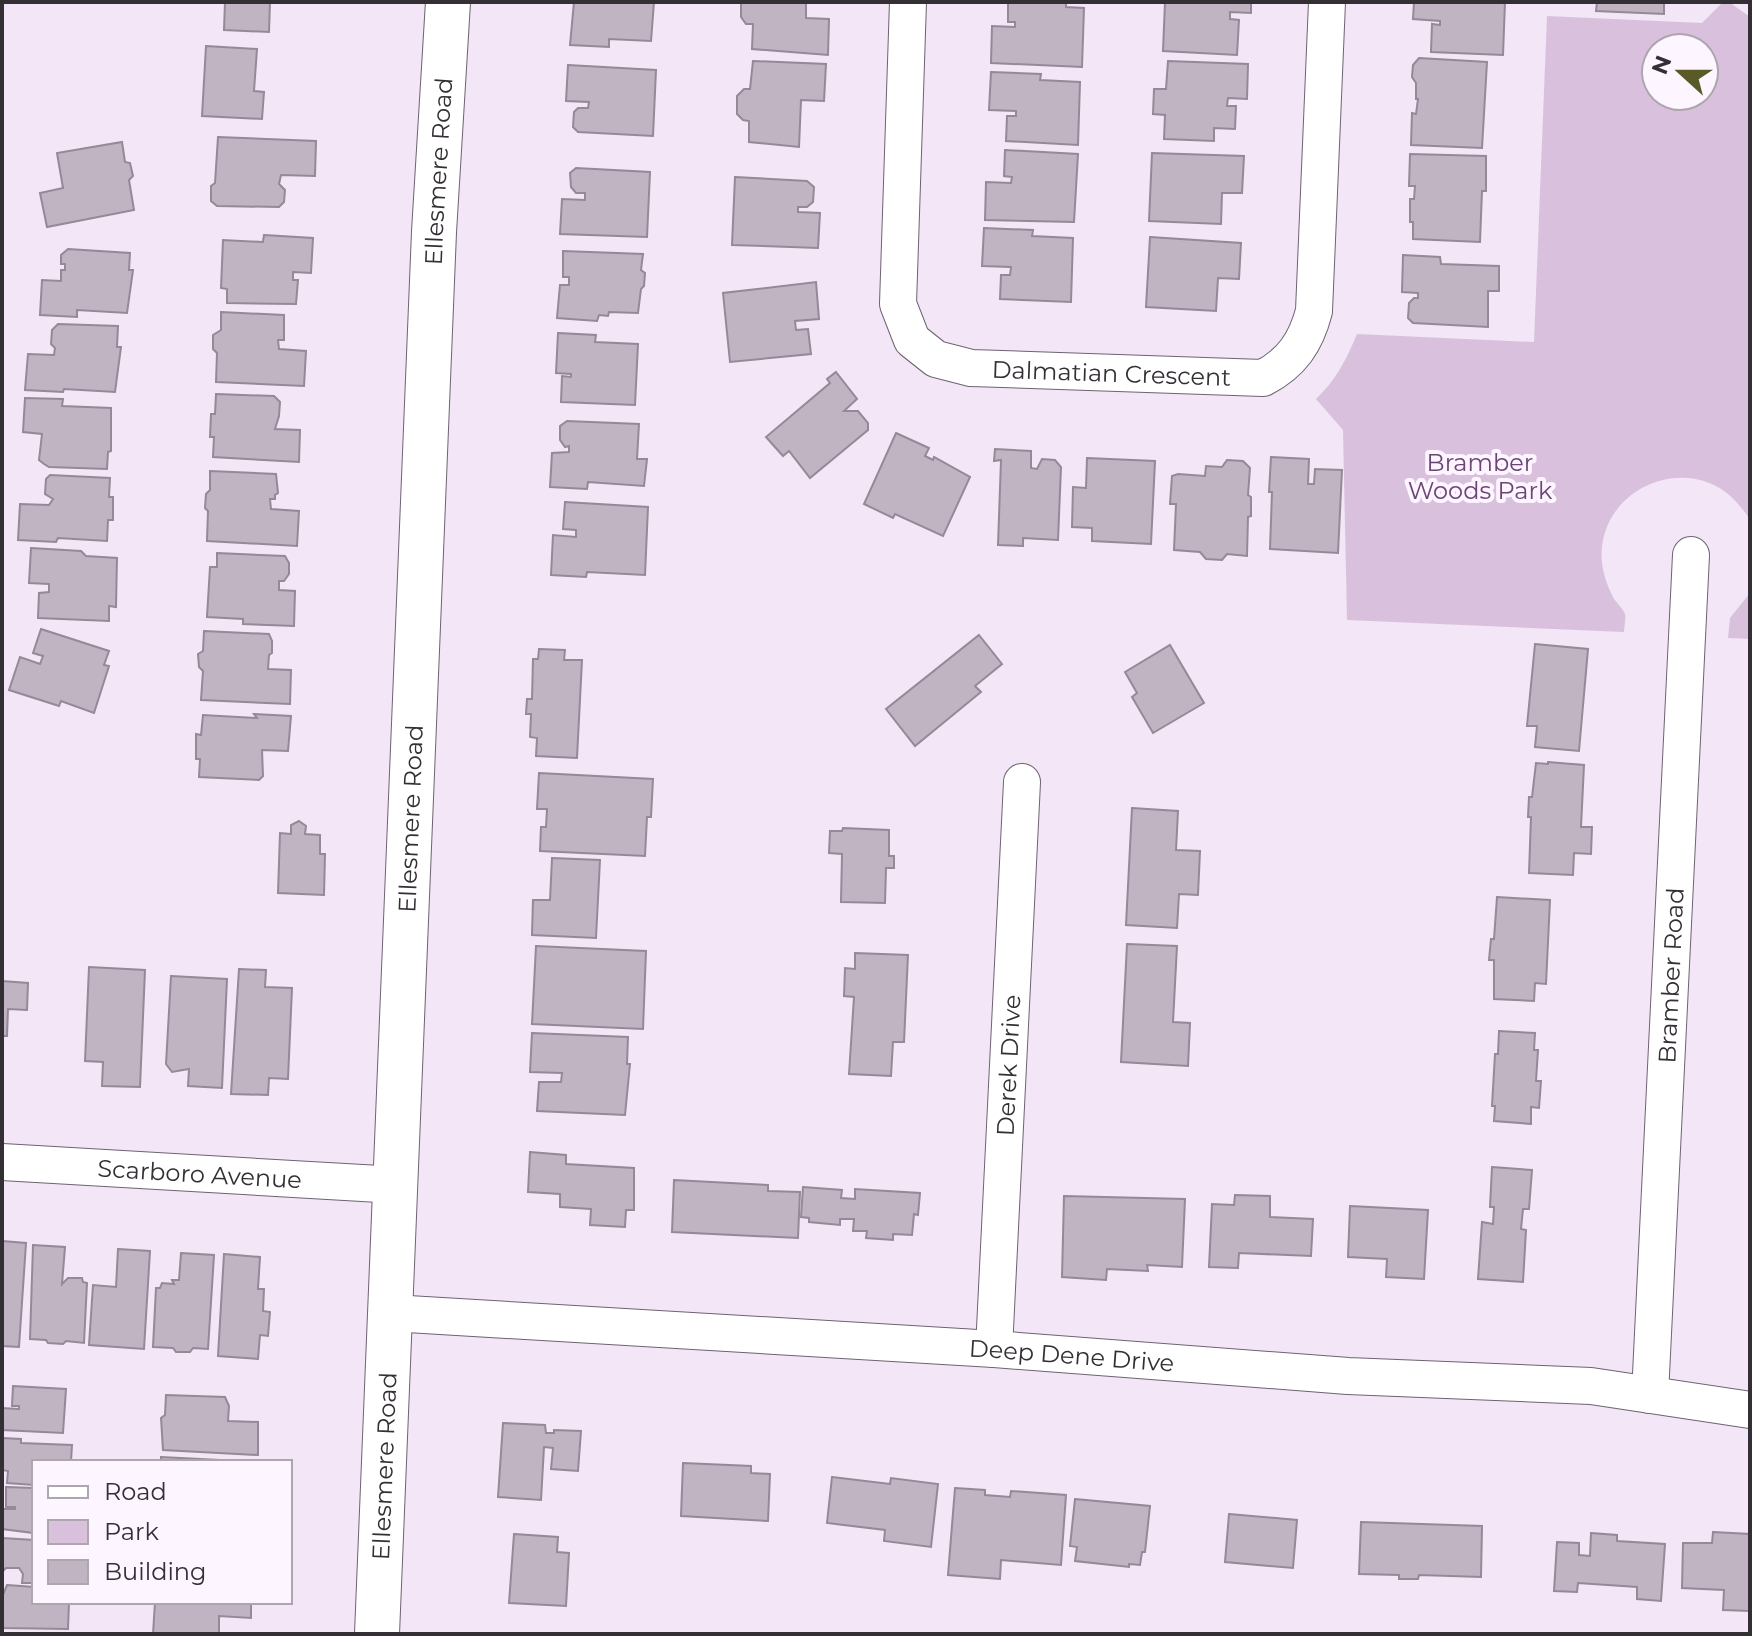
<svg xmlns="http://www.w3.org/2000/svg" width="1752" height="1636" viewBox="0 0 1752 1636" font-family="Montserrat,sans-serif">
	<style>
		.green { fill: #d9c1de; fill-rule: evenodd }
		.building { fill: #c0b4c3; stroke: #958998; stroke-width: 2 }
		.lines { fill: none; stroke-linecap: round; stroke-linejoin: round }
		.street-casing { stroke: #6e6371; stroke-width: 38 }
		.secondary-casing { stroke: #6e6371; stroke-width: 46 }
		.street { stroke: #fff; stroke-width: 36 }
		.secondary { stroke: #fff; stroke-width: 44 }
		.labels { text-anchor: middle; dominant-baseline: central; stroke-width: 8; stroke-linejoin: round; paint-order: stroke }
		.street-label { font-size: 24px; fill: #342f35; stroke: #fdf5ff }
		.park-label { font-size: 24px; fill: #6c4475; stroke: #fdf5ff }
	</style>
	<rect width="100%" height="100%" fill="#f3e6f6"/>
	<g class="green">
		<path d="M1723,2h6l21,15v502c-12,-16 -22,-29 -41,-36 -46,-18 -101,13 -107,63 -2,19 3,36 12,53 3,4 9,10 11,15 1,5 -1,13 -1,18l-277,-12 -4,-190 -27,-31c20,-19 30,-39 41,-65l177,8 13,-326 155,7zM1656,48h48v48h-48z"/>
		<path d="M1750,593v46l-22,-1 2,-20z"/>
	</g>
	<g class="building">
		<path d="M225,2h61h-16l-1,30 -45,-2z"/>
		<path d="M574,2h80l-3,39 -42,-2v8l-39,-2z"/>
		<path d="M741,2h65v16l23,1 -1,36 -76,-6 1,-25h-7l-5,-7z"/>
		<path d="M1008,2h58v5l18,1 -2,59 -91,-4 1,-37 23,1v-5h-7z"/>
		<path d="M1165,2h86v11l-21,-1v7l9,1 -2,35 -74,-4z"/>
		<path d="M1414,2h91l-2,53 -72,-3 1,-28 8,1v-4l-27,-2z"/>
		<path d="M1597,2h67v12l-68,-3z"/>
		<path d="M206,46l51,3 -3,42 10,1 -2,27 -60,-3z"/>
		<path d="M1419,58l68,4 -5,86 -71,-3 1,-32 4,1 2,-15h-2v-16l-4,-6 1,-12z"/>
		<path d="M753,61l73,3 -2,37 -23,-1 -2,47 -50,-5v-21l-6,-1 -6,-6v-18l7,-7h6z"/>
		<path d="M1168,61l80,3 -1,35 -19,-1 -1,8h9l-1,23 -21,-1v13l-50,-2 1,-24 -12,-1 1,-25h12z"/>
		<path d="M568,65l88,5 -3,66 -75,-4 -5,-5 1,-15 4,-4h10l1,-6 -23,-1z"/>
		<path d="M991,72l50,2 -1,6 40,2 -2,63 -72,-4 1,-25h9v-5l-27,-1z"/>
		<path d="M218,137l98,4 -1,35 -34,-1 -2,9 6,6 -1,12 -5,5 -62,-1 -6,-5v-15l4,-3z"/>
		<path d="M122,142l3,20 5,1 3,13 -4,4 5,30 -87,17 -7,-34 23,-5 -6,-35z"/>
		<path d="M1005,150l73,4 -4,68 -89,-2 1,-38 25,1 1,-6 -8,-1z"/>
		<path d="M1152,153l92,3 -2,37h-20l-1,31 -72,-3z"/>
		<path d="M1410,154l76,2v35h-4l-2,51 -67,-3v-17h-3v-23h4l1,-13h-6z"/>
		<path d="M576,168l74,4 -3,65 -87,-3 2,-35 23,1v-7h-9l-5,-6 -1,-14z"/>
		<path d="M735,177l72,4 7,6 -1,15 -6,5h-9v5l22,1 -2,35 -86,-3z"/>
		<path d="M984,228l49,2 -1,6 41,2 -2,64 -71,-3 1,-24h9l1,-8 -29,-1z"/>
		<path d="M264,235l49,3 -2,35 -18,-1v8h5l-2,24 -69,-1v-14l-6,-1 2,-48 40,2z"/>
		<path d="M1150,237l91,6 -2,36 -21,-1 -2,33 -70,-4z"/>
		<path d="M68,249l62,4 -1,17h4l-6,43 -50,-3v7l-37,-2 2,-35 19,1v-11h4v-6h-4v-9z"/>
		<path d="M563,251l80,3 -2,16 4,3 -1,13 -3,3 -3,24 -29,-1 -1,4 -9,-1 -2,6 -40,-3 3,-33h9v-8h-6z"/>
		<path d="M1403,255l37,2 1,7 58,2v25h-11v36l-75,-4 -5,-5 1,-15 5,-5h4v-5l-16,-1z"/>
		<path d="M816,282l3,37 -24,2 1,9 12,-1 3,25 -81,8 -7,-69z"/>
		<path d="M221,312l63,3v25h-6l1,9 27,2 -2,35 -88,-4 1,-29 -4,-4v-14l8,-5z"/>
		<path d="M58,324l60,2 -1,21h4l-6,45 -51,-3 -1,3 -38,-2 3,-36 26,1 1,-7 -4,-4 1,-14z"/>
		<path d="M558,333l38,2 -1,7 43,2 -3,61 -74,-3 1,-26 9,1v-3l-15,-1z"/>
		<path d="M836,372l21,27 -13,12h14l10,12v7l-58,48 -21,-27 -6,5 -17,-19 64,-54 -3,-4z"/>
		<path d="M216,394l58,2 6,6 -1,14 -4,13 25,1 -1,32 -86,-5 1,-20h-4l1,-23h4z"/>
		<path d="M25,398l38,1 -1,7 49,2v43l-3,1 -1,17 -58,-2 -5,-3 -5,-4 3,-26 -19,-2z"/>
		<path d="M567,421l72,3 -2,35h10l-3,27 -56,-4 -1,7 -37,-2 2,-34 17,-1v-6l-4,1 -5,-7v-14z"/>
		<path d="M896,433l33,15 -4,8 8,4 1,-3 36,20 -27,59 -48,-22 -2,4 -29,-14z"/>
		<path d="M995,449l36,2v17l6,1 5,-10 13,1 6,7 -3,73 -35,-2v8l-25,-1 3,-85 -7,1z"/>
		<path d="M1271,457l38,2 -1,25h6l1,-15 27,1 -4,83 -68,-4 2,-57h-3z"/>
		<path d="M1087,458l68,3 -4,83 -59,-3v-13l-20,-1 1,-40 13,1z"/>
		<path d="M1227,460l16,1 7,7 -2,27 3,2v19l-3,1 -1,39 -20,-2 -5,6 -16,-1 -6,-7 -26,-2 2,-46h-6l2,-28 6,-2 27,2 1,-10 16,1z"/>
		<path d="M210,471l66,3 2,19 -3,2v4h-5l1,10 28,2 -2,35 -90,-5 1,-30 -3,-3 1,-14 4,-4z"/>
		<path d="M50,475l60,3 -1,19h4v23h-5l-1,21 -49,-3 -2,4 -38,-2 2,-36 29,1 4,-6 -8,-5 1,-15z"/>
		<path d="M565,502l83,5 -3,68 -58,-3 -1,5 -35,-2 2,-40 23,2v-7l-13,-1z"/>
		<path d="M31,548l50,3 5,5 31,2 -1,49 -7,-1v15l-71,-3 1,-25 10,-1v-8l-20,-1z"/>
		<path d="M217,553l68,3 4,7v11l-5,7h-5v9l16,1 -1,35 -51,-2v-5l-36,-2 3,-50h7z"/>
		<path d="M41,629l68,22 -5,14 5,1 -15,47 -33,-12 -2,5 -50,-16 11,-33 20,7 3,-8 -10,-3z"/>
		<path d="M204,631l65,3 3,7v12l-3,2 -1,14 23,1 -1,34 -89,-4 2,-29 -4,-4 -1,-13 5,-3z"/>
		<path d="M979,635l23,29 -27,22 6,6 -66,54 -29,-37z"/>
		<path d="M1535,644l53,5 -9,102 -44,-4 2,-21h-10z"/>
		<path d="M1170,645l34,58 -51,30 -21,-36 5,-4 -12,-21z"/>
		<path d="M539,649l26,1 -1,10h18l-5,98 -41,-2 1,-18 -7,-1 1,-23h-5l1,-15h5l1,-40h5z"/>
		<path d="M254,714l37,2 -3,35 -26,-1 1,26 -4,4 -60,-3 1,-18h-4v-25l5,1 2,-20 54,3z"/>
		<path d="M1548,762l36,3 -3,62h11l-1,27 -17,-1 -1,22 -44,-2 2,-56h-3l1,-20h3l4,-34 12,1z"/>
		<path d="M539,773l114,6 -2,38h-4l-2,39 -105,-5 1,-24h5l1,-18h-10z"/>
		<path d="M1132,808l46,3 -2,39 24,1 -2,44 -19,-1 -2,34 -51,-3z"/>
		<path d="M299,821l7,5 -1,8 15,1v19h5l-1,41 -46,-2 2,-60 11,1v-9z"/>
		<path d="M843,828l46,2v26h5v12h-8l-1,35 -44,-1 1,-48 -13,-1 1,-22h12z"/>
		<path d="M552,858l48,2 -4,78 -64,-3 1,-35h17z"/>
		<path d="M1497,897l53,3 -4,84 -11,-1 -1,18 -40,-2v-39h-5l2,-21h3z"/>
		<path d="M1127,944l50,2 -4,76 17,1 -2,43 -67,-4z"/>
		<path d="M536,946l110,5 -3,78 -111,-5z"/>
		<path d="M855,953l53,2 -4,87h-11l-2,34 -42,-2 5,-77 -10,-1 1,-28 10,1z"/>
		<path d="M89,967l56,3 -5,117 -38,-1 1,-24 -18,-1z"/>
		<path d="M239,969l27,1 -1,17 27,1 -4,91 -19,-1 -1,17 -37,-1z"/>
		<path d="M171,976l56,3 -5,109 -34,-2 1,-17 -17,3 -6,-8z"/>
		<path d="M2,981l26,2 -1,27 -19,-1 -1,27h-5z"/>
		<path d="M1499,1031l36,2 -1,17h4l-2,31h5l-2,27 -8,-1v17l-37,-3 1,-15h-3l3,-52h3z"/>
		<path d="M532,1033l96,4 -1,27h3l-5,51 -88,-4 2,-29h22l1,-9 -32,-1z"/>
		<path d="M530,1152l36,3v9l68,4v42h-8l-1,17 -35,-2 1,-16 -31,-2v-13l-32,-2z"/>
		<path d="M1492,1167l40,3 -3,39h-6l-2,20 5,1 -3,52 -45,-3 4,-57 11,2 1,-17h-4z"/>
		<path d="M674,1180l94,5v6l32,1 -2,46 -126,-6z"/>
		<path d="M803,1187l39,3 -1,8 14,1v-10l65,4 -2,22 -4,-1 -2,21 -19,-1v6l-27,-2 1,-7h-14l1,-12h-14v6l-31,-3v-4l-8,-1z"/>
		<path d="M1235,1195l35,1v21l43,2 -2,37 -72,-3 -1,15 -29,-1 3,-63 22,1z"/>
		<path d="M1064,1196l121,3 -3,68 -35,-2 1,6 -41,-2 -1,11 -44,-3z"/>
		<path d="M1350,1206l78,4 -4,69 -38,-2 1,-18 -39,-2z"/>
		<path d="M2,1241l24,2 -7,104 -17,-1z"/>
		<path d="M33,1245l32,2 -3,37 6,-6h14l1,4 4,1 -3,60 -18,-2 -3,3 -15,-1 -2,-3 -16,-1z"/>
		<path d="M118,1249l32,2 -6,98 -55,-4 4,-60 23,2z"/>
		<path d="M181,1253l33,2 -6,94 -15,-1 -3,4h-14l-3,-4 -20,-1 3,-59h4l2,-5 12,1 -2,-4h7z"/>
		<path d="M224,1254l36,3 -2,32h6l-1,22 7,1 -2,24 -8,-1 -2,24 -40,-3z"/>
		<path d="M13,1386l53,3 -3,44 -61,-3v-22l17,1v-3h-7z"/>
		<path d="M166,1395l59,2 4,9 -1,15 30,1v33l-95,-5 -2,-32 4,-3z"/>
		<path d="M503,1423l42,2 1,8h8v-3l27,1 -3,40 -27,-2 2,-21 -9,-1 -3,53 -43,-3z"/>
		<path d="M2,1438l19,1v4l51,2 -1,17h-37v23l-27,-2 1,-12 -6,-1z"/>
		<path d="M161,1457l59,3 38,1 -97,1z"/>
		<path d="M683,1463l68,3v7l19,1 -2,47 -87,-5z"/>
		<path d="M832,1477l58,7 1,-6 47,6 -7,63 -47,-6 1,-11 -58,-7z"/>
		<path d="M6,1487l28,1v45l-32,-4v-20h13v-2h-9z"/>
		<path d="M955,1488l30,2v5l25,2 1,-6 55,4 -5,70 -60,-5 -1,19 -52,-4z"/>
		<path d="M1075,1499l75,7 -5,46h-3l-2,13 -11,-1v3l-54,-6 2,-14 -7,-1z"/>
		<path d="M1229,1514l68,6 -4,48 -68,-6z"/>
		<path d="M1361,1522l121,4 -1,51 -62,-2 -1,4h-19v-4l-40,-1z"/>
		<path d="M1713,1532l37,2v77l-27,-1 1,-20 -42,-2 1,-45h29z"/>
		<path d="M1591,1533l26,2v6l48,3 -4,57 -24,-2v-12l-59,-4 -1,9 -23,-1 3,-49 22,1v12l11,1z"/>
		<path d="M514,1534l44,3 -1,15 12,1 -3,53 -57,-3z"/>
		<path d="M2,1538l32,2v43h-12l1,-9 -4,-6h-13l-4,4z"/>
		<path d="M7,1585l27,2v15h35l-1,27 -66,-1v-31z"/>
		<path d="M155,1602h96v16l-32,-2v18h-66z"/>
	</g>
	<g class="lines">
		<defs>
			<g id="street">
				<path id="s1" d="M908,2l-10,302 14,36 24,19 35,9 292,10c29,-15 43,-36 51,-67l13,-309"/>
				<path id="s2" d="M2,1162l395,23"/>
				<path id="s3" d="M391,1313l603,36 354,27 243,10 159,24"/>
				<path id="s4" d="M994,1349l28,-567"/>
				<path id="s5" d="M1650,1395l41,-840"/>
			</g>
			<g id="secondary">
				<path id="s6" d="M377,1634l57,-1402 14,-230"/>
			</g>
		</defs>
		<use href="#street" class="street-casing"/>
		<use href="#secondary" class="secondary-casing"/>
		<use href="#street" class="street"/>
		<use href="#secondary" class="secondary"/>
	</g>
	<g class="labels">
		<g class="street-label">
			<text stroke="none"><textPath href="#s6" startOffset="1464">Ellesmere Road</textPath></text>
			<text stroke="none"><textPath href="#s1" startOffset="548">Dalmatian Crescent</textPath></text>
			<text stroke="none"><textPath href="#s6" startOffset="816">Ellesmere Road</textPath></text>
			<text stroke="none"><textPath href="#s5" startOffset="420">Bramber Road</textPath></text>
			<text stroke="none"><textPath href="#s4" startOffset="284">Derek Drive</textPath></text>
			<text stroke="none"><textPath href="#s2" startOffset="198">Scarboro Avenue</textPath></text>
			<text stroke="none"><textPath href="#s3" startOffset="682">Deep Dene Drive</textPath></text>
			<text stroke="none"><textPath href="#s6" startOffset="168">Ellesmere Road</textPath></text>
		</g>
		<g class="park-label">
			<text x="1480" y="462">Bramber<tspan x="1480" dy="28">Woods Park</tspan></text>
		</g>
	</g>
	<rect width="1752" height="1636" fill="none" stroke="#342f35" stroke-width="8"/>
	<rect x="32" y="1460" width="260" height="144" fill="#fdf5ff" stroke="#ada6ae" stroke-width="2"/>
	<rect x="48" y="1486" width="40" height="12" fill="#ffffff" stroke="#ada6ae" stroke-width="2"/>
	<text x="104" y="1500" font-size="24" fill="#342f35">Road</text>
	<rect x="48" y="1520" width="40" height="24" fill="#d9c1de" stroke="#ada6ae" stroke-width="2"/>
	<text x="104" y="1540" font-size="24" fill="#342f35">Park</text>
	<rect x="48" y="1560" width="40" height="24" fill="#c0b4c3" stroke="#ada6ae" stroke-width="2"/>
	<text x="104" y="1580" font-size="24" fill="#342f35">Building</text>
	<g transform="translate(1680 72) rotate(291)"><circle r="38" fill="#fdf5ff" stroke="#ada6ae" stroke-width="2"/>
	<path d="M0-6L14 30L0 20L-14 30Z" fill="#595a27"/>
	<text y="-12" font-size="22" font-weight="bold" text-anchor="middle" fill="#342f35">N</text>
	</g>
</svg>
